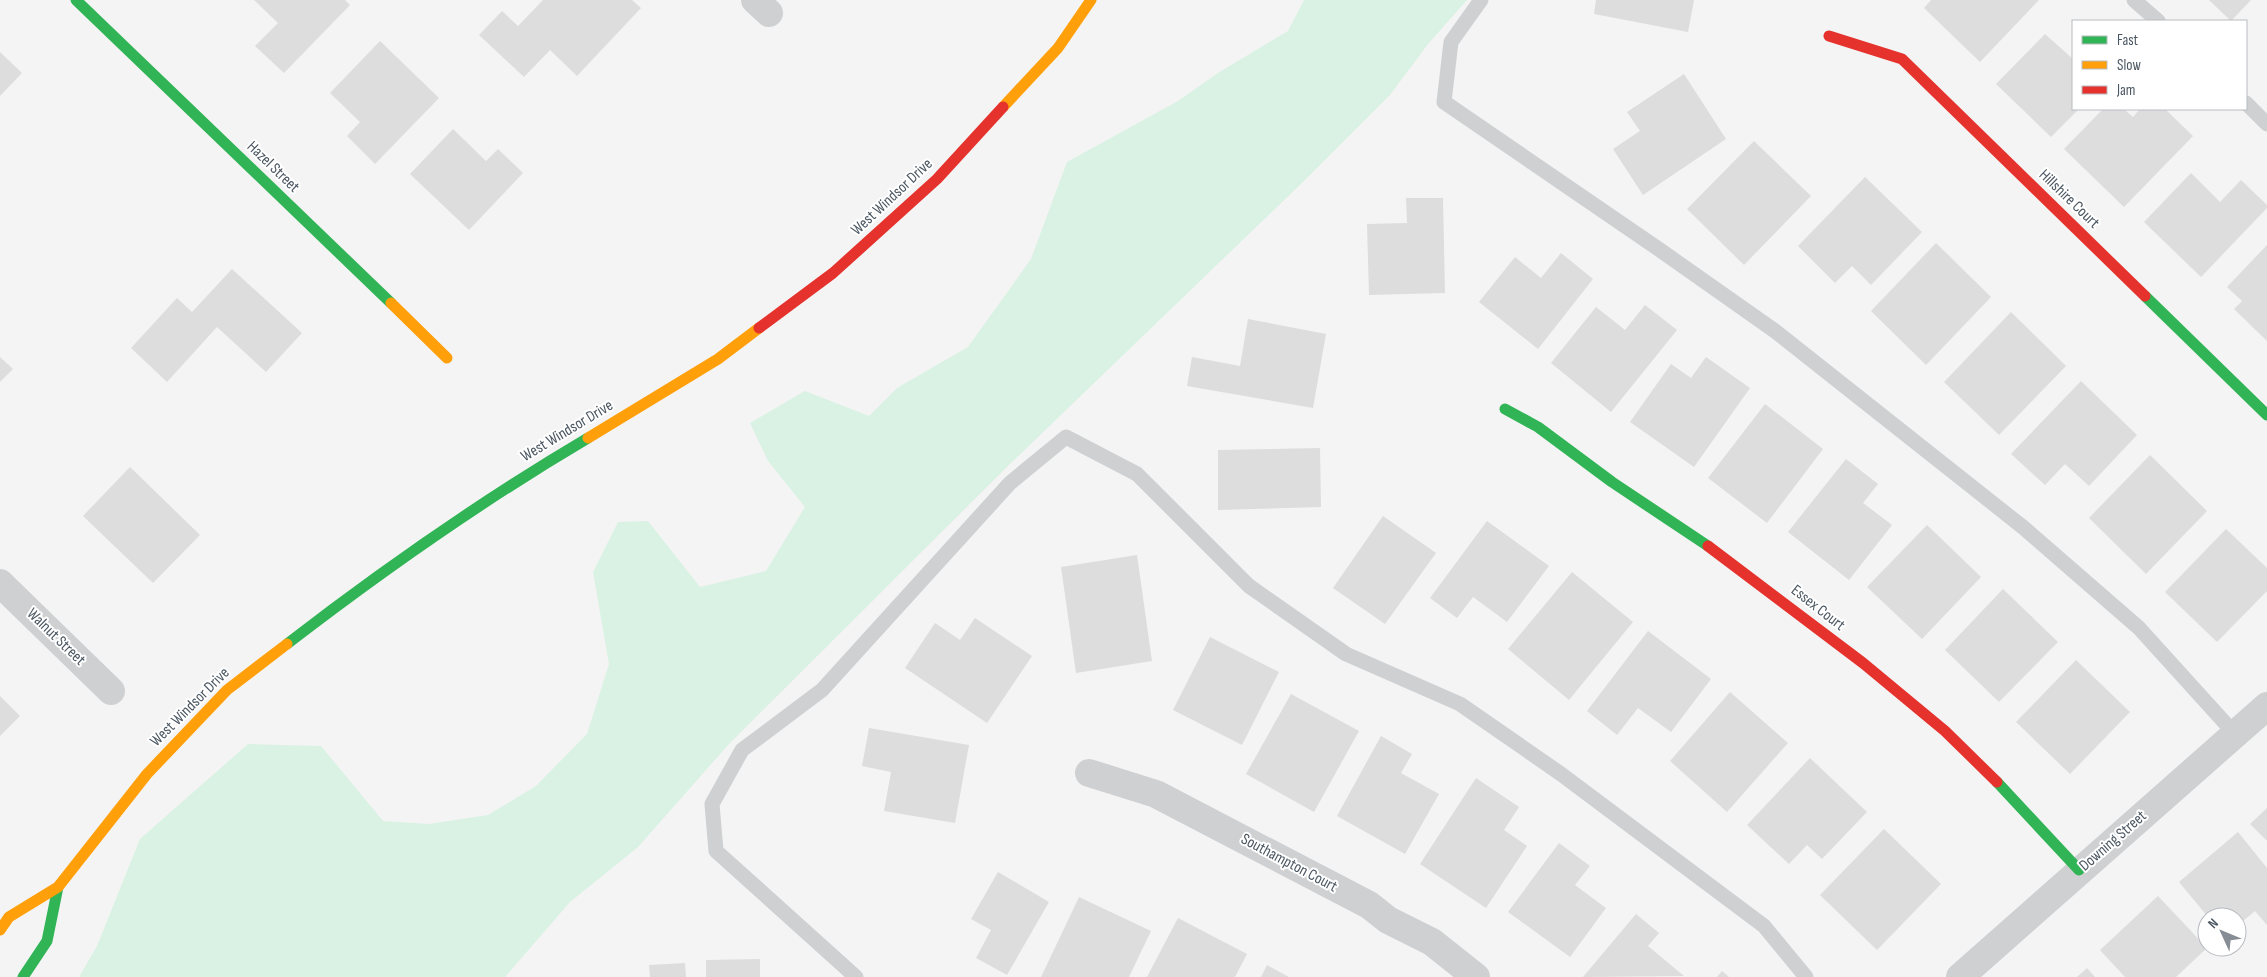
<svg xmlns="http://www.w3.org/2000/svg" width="2267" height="977" viewBox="0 0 2267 977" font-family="'Sofia Sans Condensed',sans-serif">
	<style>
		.green { fill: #d9f2e3 }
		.building { fill: #ddddde }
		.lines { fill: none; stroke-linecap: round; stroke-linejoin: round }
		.lane { stroke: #ced0d2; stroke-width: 15 }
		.street { stroke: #ced0d2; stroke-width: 28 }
		.fast { stroke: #30b455; stroke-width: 11 }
		.slow { stroke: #ff9f0a; stroke-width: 11 }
		.jam { stroke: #e5322d; stroke-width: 11 }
		.labels { text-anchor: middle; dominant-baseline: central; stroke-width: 4; stroke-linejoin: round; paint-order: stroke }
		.street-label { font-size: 16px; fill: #4a5661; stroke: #fff }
	</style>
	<rect width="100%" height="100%" fill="#f4f4f4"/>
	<path class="green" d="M1304,0h163l-39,44 -38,51 -84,84 -294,283 -283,282 -91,103 -68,55 -65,75h-426l18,-31 43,-107 108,-95 73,2 62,75 46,3 59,-9 48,-29 51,-52 22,-70 -16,-92 25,-50 30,-1 52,66 66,-16 39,-64 -37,-46 -18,-38 55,-32 64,25 28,-28 71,-41 63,-88 36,-97 111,-61 40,-28 70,-42z"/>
	<g class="building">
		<path d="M254,0h91l5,5 -66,68 -29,-27 23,-23z"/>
		<path d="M543,0h89l9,8 -64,68 -27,-26 -26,27 -45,-42 23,-24 16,15z"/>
		<path d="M1596,0h98l-6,32 -94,-18z"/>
		<path d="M1931,0h108l-59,62 -56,-54z"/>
		<path d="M2209,0h42l-20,21z"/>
		<path d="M2045,34l28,25v50h6l-28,28 -55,-53z"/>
		<path d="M380,41l59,57 -64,66 -28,-28 13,-14 -30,-29z"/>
		<path d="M0,52l22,21 -22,23z"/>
		<path d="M1684,74l42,65 -83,56 -30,-46 27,-18 -13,-19z"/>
		<path d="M2103,109h21l9,8 7,-8h25l28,27 -69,71 -60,-58z"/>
		<path d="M453,129l33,32 12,-12 25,24 -54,57 -59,-56z"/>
		<path d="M1754,141l57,55 -67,69 -57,-56z"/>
		<path d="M2191,173l29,29 21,-22 26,25v3l-66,69 -57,-55z"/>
		<path d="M1865,177l57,55 -51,53 -19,-19 -17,17 -37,-37z"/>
		<path d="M1406,198h37l2,95 -76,2 -2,-71 40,-1z"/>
		<path d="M1936,243l55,54 -65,68 -55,-54z"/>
		<path d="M2267,245v96l-33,-32 8,-8 -15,-14z"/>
		<path d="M1561,253l32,26 -55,70 -59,-47 36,-45 26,21z"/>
		<path d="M232,269l70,64 -36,39 -49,-45 -50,55 -36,-34 46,-50 15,14z"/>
		<path d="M1645,305l32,25 -66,82 -60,-49 45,-56 29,23z"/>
		<path d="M2011,312l55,54 -67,69 -55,-53z"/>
		<path d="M1248,319l78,15 -13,74 -126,-22 5,-29 48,9z"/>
		<path d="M0,357l13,12 -13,13z"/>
		<path d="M1706,357l44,31 -56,79 -64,-45 41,-58 20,14z"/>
		<path d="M2081,381l56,54 -48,51 -24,-22 -20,21 -34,-31z"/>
		<path d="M1765,404l58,45 -56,74 -59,-45z"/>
		<path d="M1320,448l1,59 -103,3v-60z"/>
		<path d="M2150,455l57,56 -61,63 -57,-56z"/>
		<path d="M1846,459l32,25 -15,19 29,22 -43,55 -61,-48z"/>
		<path d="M130,467l70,68 -47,48 -70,-67z"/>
		<path d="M1383,516l53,37 -51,71 -52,-36z"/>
		<path d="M1487,521l62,45 -42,56 -34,-25 -16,21 -27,-20z"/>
		<path d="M1927,525l54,52 -59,62 -55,-52z"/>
		<path d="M2226,529l41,39v23l-50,51 -52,-50z"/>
		<path d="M1137,555l15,106 -76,12 -15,-106z"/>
		<path d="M1572,572l61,50 -64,78 -61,-51z"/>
		<path d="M2003,589l55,53 -59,60 -54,-52z"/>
		<path d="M975,618l57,38 -45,67 -82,-55 30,-45 25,17z"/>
		<path d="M1648,631l63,48 -40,53 -33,-24 -21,27 -30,-24z"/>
		<path d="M1210,637l69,35 -37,73 -69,-35z"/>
		<path d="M2076,660l54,52 -60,62 -54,-52z"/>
		<path d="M1730,692l58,51 -61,69 -57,-51z"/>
		<path d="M1291,694l68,37 -45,81 -68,-38z"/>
		<path d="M0,696l20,20 -20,20z"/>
		<path d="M869,728l100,17 -14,78 -71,-12 7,-39 -29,-6z"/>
		<path d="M1381,736l31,18 -11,19 38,21 -34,60 -68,-38z"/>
		<path d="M1810,758l57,54 -45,47 -15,-14 -18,19 -42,-39z"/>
		<path d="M1476,778l43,29 -15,23 23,16 -41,62 -66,-44z"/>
		<path d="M2267,808v33l-17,-17z"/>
		<path d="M1884,829l57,55 -64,66 -57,-55z"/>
		<path d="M2238,832l29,36v57l-12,-14 -18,15v-9h-29l-29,-35z"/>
		<path d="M1559,843l31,23 -15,19 31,23 -36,49 -62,-45z"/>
		<path d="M998,872l51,30 -42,73 -31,-17 15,-28 -20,-11z"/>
		<path d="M2158,896l49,52 -31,29h-51l-25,-27z"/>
		<path d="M1079,897l72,34 -22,46h-88z"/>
		<path d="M1636,914l23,19 -11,13 36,30 -101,1z"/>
		<path d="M1178,918l69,36 -12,23h-88z"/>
		<path d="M760,959v18h-54v-17z"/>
		<path d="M685,963l1,14h-36l-1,-12z"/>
		<path d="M1267,965l22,12h-28z"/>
		<path d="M2087,968l8,9h-18z"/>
		<path d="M1722,971l7,6h-12z"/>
	</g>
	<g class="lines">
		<g class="lane">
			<path d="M1481,0l-30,42 -7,60 216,148 115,81 249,197 115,100 96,106"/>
			<path d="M2134,0l24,21"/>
			<path d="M2246,103l21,21"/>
			<path d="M856,977l-140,-126 -4,-47 30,-54 80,-60 188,-207 56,-46 71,37 112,112 97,68 114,50 101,70 203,152 42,51"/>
		</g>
		<g class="street">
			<path d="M755,0l14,13"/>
			<path d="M0,583l111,108"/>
			<path d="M1089,773l67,21 213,111 19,15 44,22 44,35"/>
			<path d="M1960,977l307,-271"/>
		</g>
		<g class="fast">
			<path d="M76,0l315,303"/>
			<path d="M2145,296l122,119"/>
			<path d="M1505,409l33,18 74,55 96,64"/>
			<path d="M287,644c96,-74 196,-144 301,-206"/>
			<path d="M1997,782l82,88"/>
			<path d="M23,977l24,-36 11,-54"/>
		</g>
		<g class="slow">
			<path d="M1003,107l55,-59 33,-48"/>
			<path d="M391,303l56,55"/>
			<path d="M588,438l130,-79 41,-31"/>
			<path d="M0,930l9,-13 49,-30 89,-113 80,-84 60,-46"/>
		</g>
		<g class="jam">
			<path d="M1829,36l73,23 243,237"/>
			<path d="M759,328l74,-55 104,-94 66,-72"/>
			<path d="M1708,546l155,117 82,68 52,51"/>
		</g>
	</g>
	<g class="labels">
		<g class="street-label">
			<text transform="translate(273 167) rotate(44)">Hazel Street</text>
			<text transform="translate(892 197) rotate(-43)">West Windsor Drive</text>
			<text transform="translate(2069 199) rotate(44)">Hillshire Court</text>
			<text transform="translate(567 431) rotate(-31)">West Windsor Drive</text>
			<text transform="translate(1818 608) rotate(38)">Essex Court</text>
			<text transform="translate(56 637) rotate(44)">Walnut Street</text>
			<text transform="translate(190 707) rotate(-45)">West Windsor Drive</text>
			<text transform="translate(2113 841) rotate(-41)">Downing Street</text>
			<text transform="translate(1289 863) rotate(28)">Southampton Court</text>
		</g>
	</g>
	<rect x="2072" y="20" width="175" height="90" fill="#ffffff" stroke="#b7bbc0"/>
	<rect x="2082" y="36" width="25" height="8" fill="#30b455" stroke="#b7bbc0"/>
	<text x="2117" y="45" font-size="15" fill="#4a5661">Fast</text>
	<rect x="2082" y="61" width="25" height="8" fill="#ff9f0a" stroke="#b7bbc0"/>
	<text x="2117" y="70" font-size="15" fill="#4a5661">Slow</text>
	<rect x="2082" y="86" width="25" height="8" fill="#e5322d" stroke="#b7bbc0"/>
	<text x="2117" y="95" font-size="15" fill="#4a5661">Jam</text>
	<g transform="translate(2222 932) rotate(314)"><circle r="24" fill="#ffffff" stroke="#b7bbc0"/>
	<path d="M0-4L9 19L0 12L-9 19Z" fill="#868d94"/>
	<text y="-8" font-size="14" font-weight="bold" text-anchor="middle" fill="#4a5661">N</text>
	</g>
</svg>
